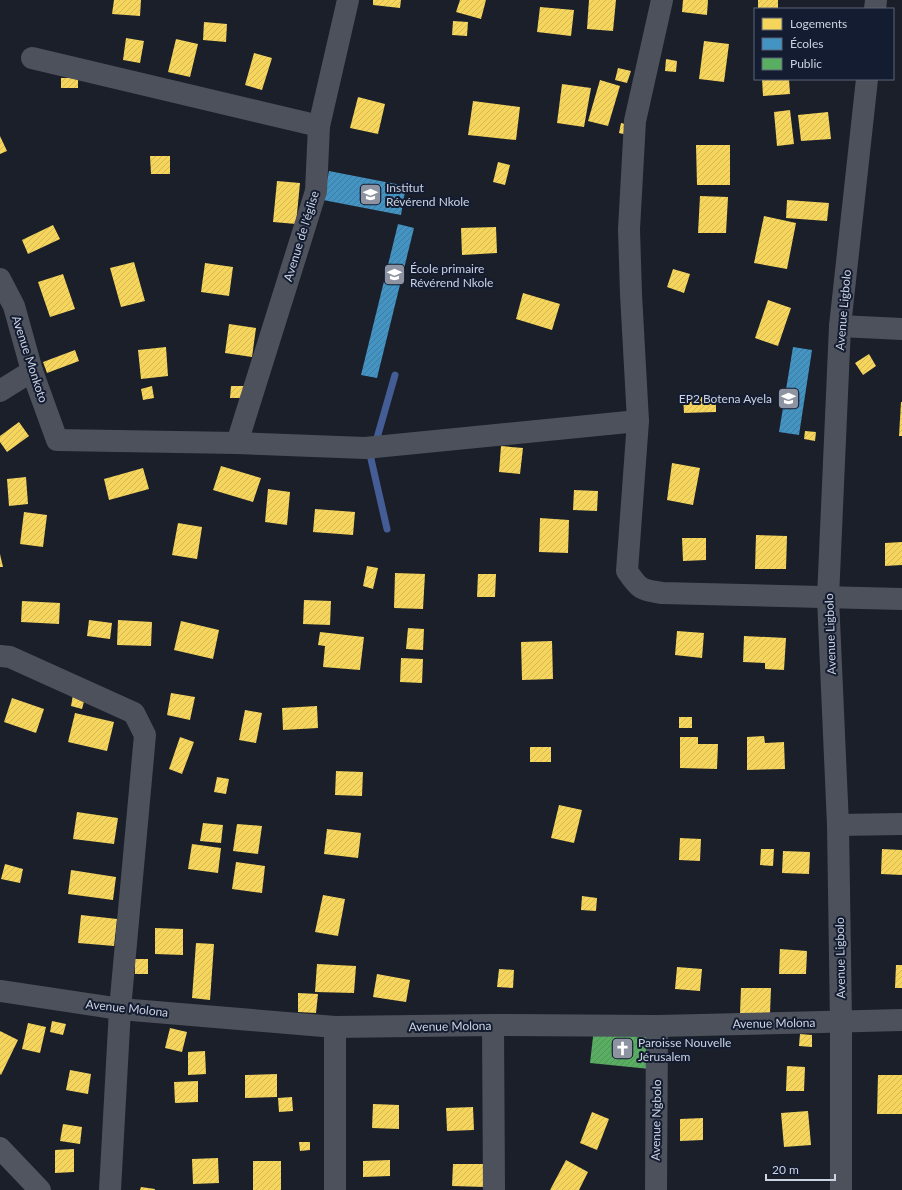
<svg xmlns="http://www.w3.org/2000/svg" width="902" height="1190" viewBox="0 0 902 1190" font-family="Lato,sans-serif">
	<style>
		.homes { fill: url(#homes-hatch) }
		.schools { fill: url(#schools-hatch) }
		.public { fill: url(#public-hatch) }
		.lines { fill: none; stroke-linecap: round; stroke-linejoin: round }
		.stream { stroke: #455d95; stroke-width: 7 }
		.street { stroke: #4d515b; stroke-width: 22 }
		.secondary { stroke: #505560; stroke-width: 22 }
		.labels { text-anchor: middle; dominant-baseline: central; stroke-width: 4; stroke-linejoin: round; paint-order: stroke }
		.poi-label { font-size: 12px; fill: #cbd2e1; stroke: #131c31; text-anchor: start }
		.street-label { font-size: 12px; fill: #cbd2e1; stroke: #131c31 }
	</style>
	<defs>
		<pattern id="homes-hatch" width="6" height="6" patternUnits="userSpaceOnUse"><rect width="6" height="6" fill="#f6d55c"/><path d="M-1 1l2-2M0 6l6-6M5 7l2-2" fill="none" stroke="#d1b757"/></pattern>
		<pattern id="schools-hatch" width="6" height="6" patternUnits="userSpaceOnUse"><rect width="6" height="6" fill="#4393c3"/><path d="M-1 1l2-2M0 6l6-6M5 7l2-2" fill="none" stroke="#417a9d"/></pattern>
		<pattern id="public-hatch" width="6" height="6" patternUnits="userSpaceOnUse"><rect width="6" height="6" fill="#5aae61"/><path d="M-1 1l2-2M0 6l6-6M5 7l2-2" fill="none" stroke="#53925a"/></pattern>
	</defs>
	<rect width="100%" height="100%" fill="#1a1f2a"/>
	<g class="homes">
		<path d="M114,0h27l-1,16 -28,-2z"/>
		<path d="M373,0h28l-1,8 -27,-3z"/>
		<path d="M460,0h26l-5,19 -25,-7z"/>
		<path d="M589,0h27l-3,31 -26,-2z"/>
		<path d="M683,0h25l-1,15 -25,-3z"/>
		<rect x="758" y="0" width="20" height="9"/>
		<path d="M540,7l34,3 -3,26 -34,-4z"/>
		<path d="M453,21l15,1 -1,14 -15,-1z"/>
		<path d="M204,22l23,2 -1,18 -23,-2z"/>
		<path d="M126,38l18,3 -4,22 -17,-3z"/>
		<path d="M176,39l22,5 -8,33 -22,-5z"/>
		<path d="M704,41l25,3 -5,38 -25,-3z"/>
		<path d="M254,53l18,5 -10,32 -17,-5z"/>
		<path d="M666,59l11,2 -1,11 -11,-1z"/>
		<path d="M618,68l13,3 -4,12 -12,-3z"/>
		<rect x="61" y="78" width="17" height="10"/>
		<path d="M762,79h27l1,15 -27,2z"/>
		<path d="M600,80l20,6 -12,40 -20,-5z"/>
		<path d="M562,84l29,4 -7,39 -27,-4z"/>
		<path d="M358,97l27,7 -7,30 -28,-6z"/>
		<path d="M473,101l47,6 -4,33 -48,-5z"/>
		<path d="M790,110l4,34 -17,2 -3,-34z"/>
		<path d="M828,112l3,27 -30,2 -3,-26z"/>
		<path d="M621,123l8,2 -2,10 -8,-2z"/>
		<path d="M0,136l7,15 -7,3z"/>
		<path d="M696,145h34v40h-33z"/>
		<path d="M150,156h20v18h-19z"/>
		<path d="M498,162l12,3 -5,20 -12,-3z"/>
		<path d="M277,181l23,2 -4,41 -23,-2z"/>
		<path d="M700,196l28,1 -2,36h-28z"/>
		<path d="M787,200l42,3 -2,18 -41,-3z"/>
		<path d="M764,216l32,7 -9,46 -33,-6z"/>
		<path d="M53,225l7,14 -32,15 -6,-14z"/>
		<path d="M496,227l1,26 -35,2 -1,-27z"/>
		<path d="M134,262l11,39 -24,6 -11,-39z"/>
		<path d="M205,263l28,4 -4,29 -28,-4z"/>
		<path d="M673,269l17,5 -6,19 -17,-6z"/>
		<path d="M63,274l12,35 -25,8 -12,-35z"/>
		<path d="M523,293l37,11 -8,26 -36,-11z"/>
		<path d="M768,300l23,8 -13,38 -23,-8z"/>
		<path d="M229,324l27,4 -4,29 -27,-4z"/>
		<path d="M166,347l2,29 -27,3 -3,-29z"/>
		<path d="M75,350l4,11 -32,12 -4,-11z"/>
		<path d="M869,354l7,12 -13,9 -8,-12z"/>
		<path d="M152,386l2,12 -11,2 -2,-11z"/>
		<path d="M231,386h14v12h-15z"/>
		<path d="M683,397h33v15l-32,1z"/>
		<path d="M901,402h1v34h-3z"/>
		<path d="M19,422l10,14 -22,16 -7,-10v-6z"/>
		<path d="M805,431l11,1 -1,9 -11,-2z"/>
		<path d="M501,446l22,2 -3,26 -21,-2z"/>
		<path d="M672,463l28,5 -7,37 -26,-5z"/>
		<path d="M221,466l40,12 -8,24 -40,-12z"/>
		<path d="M143,468l6,21 -40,11 -5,-21z"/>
		<path d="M26,477l2,27 -19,2 -2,-27z"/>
		<path d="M268,489l22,3 -3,33 -22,-3z"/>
		<path d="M574,490l24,1 -1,20 -24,-1z"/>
		<path d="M315,509l40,3 -2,23 -40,-3z"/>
		<path d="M24,512l23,3 -4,32 -23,-3z"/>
		<path d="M540,518l29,2 -1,33 -29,-1z"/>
		<path d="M178,523l24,4 -5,32 -25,-4z"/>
		<path d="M756,535l31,1 -1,33h-31z"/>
		<path d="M682,538h24v22l-23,1z"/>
		<path d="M902,542v23l-17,1v-23z"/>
		<path d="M0,554l3,13h-3z"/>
		<path d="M367,566l11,2 -5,21 -10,-3z"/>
		<path d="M395,573l30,1 -2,35 -29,-1z"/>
		<path d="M478,574h18l-1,23h-18z"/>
		<path d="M304,600l27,1 -1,24 -27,-1z"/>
		<path d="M22,601l38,2 -1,21 -38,-2z"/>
		<path d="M89,620l23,3 -2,16 -23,-3z"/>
		<path d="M118,620l34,2 -1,24 -34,-1z"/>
		<path d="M181,621l38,9 -6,29 -39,-9z"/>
		<path d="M408,628l16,1 -1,21 -17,-1z"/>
		<path d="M677,631l27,2 -2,25 -27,-3z"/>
		<path d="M320,632l44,5 -4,33 -37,-3 2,-21 -7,-1z"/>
		<path d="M744,636l42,2 -2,32 -19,-1v-6l-22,-1z"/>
		<path d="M552,641l1,38 -31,1 -1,-38z"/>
		<path d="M401,658l22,1 -1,24 -22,-1z"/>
		<path d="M171,693l24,4 -5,23 -23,-5z"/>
		<path d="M73,695l12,3 -3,11 -11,-3z"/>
		<path d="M12,698l32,11 -8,24 -32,-11z"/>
		<path d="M317,706l1,22 -35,2 -1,-22z"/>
		<path d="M245,710l17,3 -6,30 -17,-3z"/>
		<path d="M75,713l39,9 -7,29 -39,-9z"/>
		<rect x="679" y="717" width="13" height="11"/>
		<path d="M764,736l1,7 19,-1 1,27 -38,1v-33z"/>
		<path d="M180,737l14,5 -12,32 -13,-5z"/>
		<path d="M680,737h18v7h20l-1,25 -37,-1z"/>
		<rect x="530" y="747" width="21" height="15"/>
		<path d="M336,771l27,1 -1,24 -27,-1z"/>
		<path d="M217,777l12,2 -3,15 -12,-2z"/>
		<path d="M559,805l23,5 -8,33 -23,-5z"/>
		<path d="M77,812l41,6 -4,26 -41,-5z"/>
		<path d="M203,823l20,2 -2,18 -21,-2z"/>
		<path d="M237,824l25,2 -4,28 -25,-3z"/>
		<path d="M327,829l34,4 -3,25 -34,-4z"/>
		<path d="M680,838l21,1 -1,22 -21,-1z"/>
		<path d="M192,844l29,4 -3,25 -30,-4z"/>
		<path d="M761,849h13l-1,17 -13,-1z"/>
		<path d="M882,849l20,1v25l-21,-1z"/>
		<path d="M783,851l27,1 -1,22 -27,-1z"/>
		<path d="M236,862l29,4 -3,27 -30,-4z"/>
		<path d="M5,864l18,5 -3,14 -19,-4z"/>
		<path d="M71,870l45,7 -3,23 -45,-6z"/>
		<path d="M323,895l22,4 -7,37 -23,-4z"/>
		<path d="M582,896l15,2 -1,13 -15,-1z"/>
		<path d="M81,915l36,4 -3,27 -36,-3z"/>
		<path d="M155,928l28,1v26l-28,-1z"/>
		<path d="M196,943l18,1 -4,56 -18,-2z"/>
		<path d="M780,949l27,2 -1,23h-27z"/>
		<rect x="135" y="959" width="13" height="15"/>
		<path d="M317,964l39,2 -2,27 -39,-1z"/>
		<path d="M896,965h6v23h-7z"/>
		<path d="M677,967l25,2 -2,22 -25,-2z"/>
		<path d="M499,969l15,1 -1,18 -16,-1z"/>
		<path d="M377,974l33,6 -4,22 -33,-5z"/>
		<path d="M741,988h30l-1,25h-30z"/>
		<path d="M298,993l20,1 -2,19 -18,-1z"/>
		<path d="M52,1021l14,3 -3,11 -13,-3z"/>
		<path d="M28,1023l18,4 -6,26 -18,-4z"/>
		<path d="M170,1028l17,4 -5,20 -17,-4z"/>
		<path d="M0,1031l18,9 -17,35 -1,-1z"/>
		<path d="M800,1034l12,1v12l-13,-1z"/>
		<path d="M205,1051l1,23 -18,1v-23z"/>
		<path d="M787,1066l18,1 -1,24h-18z"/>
		<path d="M70,1070l21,4 -3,20 -22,-4z"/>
		<path d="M277,1074v23l-32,1v-23z"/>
		<path d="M878,1075h24v39h-25z"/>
		<path d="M198,1081v21l-23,1 -1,-21z"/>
		<path d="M292,1097l1,14 -14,1 -1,-14z"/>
		<path d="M373,1104l26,1v24l-27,-1z"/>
		<path d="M473,1107l1,23 -27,1 -1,-23z"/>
		<path d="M808,1111l3,34 -27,2 -3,-34z"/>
		<path d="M592,1112l17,7 -12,31 -17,-7z"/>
		<path d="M703,1118v22l-23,1v-22z"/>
		<path d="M63,1124l19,3 -2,17 -20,-3z"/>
		<path d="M299,1142h11v8l-10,1z"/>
		<path d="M74,1149v23l-19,1v-23z"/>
		<path d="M218,1158l1,25 -26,1 -1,-25z"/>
		<path d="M390,1160v16l-27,1v-16z"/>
		<path d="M566,1160l22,12 -9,18h-29z"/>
		<rect x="253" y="1161" width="28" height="29"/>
		<path d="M453,1164h32l-1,23 -32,-1z"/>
		<path d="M141,1187l14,2v1h-15z"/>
	</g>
	<g class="schools">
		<path d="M329,171l77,15 -5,29 -78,-15z"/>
		<path d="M398,224l16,4 -37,150 -16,-3z"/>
		<path d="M793,347l19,3 -13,85 -20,-3z"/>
	</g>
	<path class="public" d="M594,1028l60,7 -4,34 -60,-6z"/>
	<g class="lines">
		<path class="stream" d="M387,529l-16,-70 24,-84"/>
		<g class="street">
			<path d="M662,0l-27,121 -6,108 2,65 7,127 -11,150c12,18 14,19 35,22l240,6"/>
			<path d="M875,9l1,-9"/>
			<path d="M32,58l287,68"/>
			<path d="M0,279l14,27 18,65 25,69 180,3 128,5 273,-27"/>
			<path d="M840,326l62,3"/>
			<path d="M0,391l32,-20"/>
			<path d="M237,443l79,-252 3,-65 29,-126"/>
			<path d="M0,656l10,1 124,56 11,22 -25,274 -10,181"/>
			<path d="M838,825l64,-1"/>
			<path d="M0,991l120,18 215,18 158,-2 164,1 245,-6"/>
			<path d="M493,1025l1,165"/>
			<path d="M335,1027v163"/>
			<path d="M656,1190l1,-164"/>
			<path d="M841,1190v-168l-3,-197 -10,-227 12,-272 27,-247"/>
		</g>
		<path class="secondary" d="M0,1148l40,42"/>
	</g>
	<defs>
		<symbol id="school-square" viewBox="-11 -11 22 22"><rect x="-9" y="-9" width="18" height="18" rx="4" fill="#8d93a1" stroke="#131c31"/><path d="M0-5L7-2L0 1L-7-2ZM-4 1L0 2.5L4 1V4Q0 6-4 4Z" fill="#fff"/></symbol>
		<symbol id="church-square" viewBox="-11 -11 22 22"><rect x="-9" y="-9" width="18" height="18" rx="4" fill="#8d93a1" stroke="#131c31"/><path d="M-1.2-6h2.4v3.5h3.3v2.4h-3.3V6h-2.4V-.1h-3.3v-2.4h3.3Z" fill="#fff"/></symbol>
	</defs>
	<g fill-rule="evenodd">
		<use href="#school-square" x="358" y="182" width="25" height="25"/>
		<use href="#school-square" x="382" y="262" width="25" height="25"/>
		<use href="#school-square" x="776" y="386" width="25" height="25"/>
		<use href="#church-square" x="610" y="1036" width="25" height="25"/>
	</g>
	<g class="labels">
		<g class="poi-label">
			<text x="386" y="187">Institut<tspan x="386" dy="14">Révérend Nkole</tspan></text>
			<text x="410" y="268">École primaire<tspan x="410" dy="14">Révérend Nkole</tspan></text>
			<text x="772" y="398" text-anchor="end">EP2 Botena Ayela</text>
			<text x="638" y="1042">Paroisse Nouvelle<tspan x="638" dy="14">Jérusalem</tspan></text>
		</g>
		<g class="street-label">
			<text transform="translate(301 236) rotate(-73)">Avenue de l'église</text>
			<text transform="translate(843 310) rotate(-85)">Avenue Ligbolo</text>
			<text transform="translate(30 359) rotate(72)">Avenue Monkoto</text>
			<text transform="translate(830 634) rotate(-92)">Avenue Ligbolo</text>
			<text transform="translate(840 958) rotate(-91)">Avenue Ligbolo</text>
			<text transform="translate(127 1008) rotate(6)">Avenue Molona</text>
			<text transform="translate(774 1023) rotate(-1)">Avenue Molona</text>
			<text transform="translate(450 1026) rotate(-1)">Avenue Molona</text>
			<text transform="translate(656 1120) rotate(-89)">Avenue Ngbolo</text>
		</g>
	</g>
	<rect x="754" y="8" width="140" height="72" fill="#131c31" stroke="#5d6577"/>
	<rect x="762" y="18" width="20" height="12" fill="#f6d55c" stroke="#5d6577"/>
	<text x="790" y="28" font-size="12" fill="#cbd2e1">Logements</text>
	<rect x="762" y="38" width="20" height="12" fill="#4393c3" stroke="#5d6577"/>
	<text x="790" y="48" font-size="12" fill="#cbd2e1">Écoles</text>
	<rect x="762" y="58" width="20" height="12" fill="#5aae61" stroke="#5d6577"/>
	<text x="790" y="68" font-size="12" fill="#cbd2e1">Public</text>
	<path d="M766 1174v6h69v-6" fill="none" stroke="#cbd2e1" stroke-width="2"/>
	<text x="772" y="1174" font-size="12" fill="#cbd2e1" stroke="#131c31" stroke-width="3" paint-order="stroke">20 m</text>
</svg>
